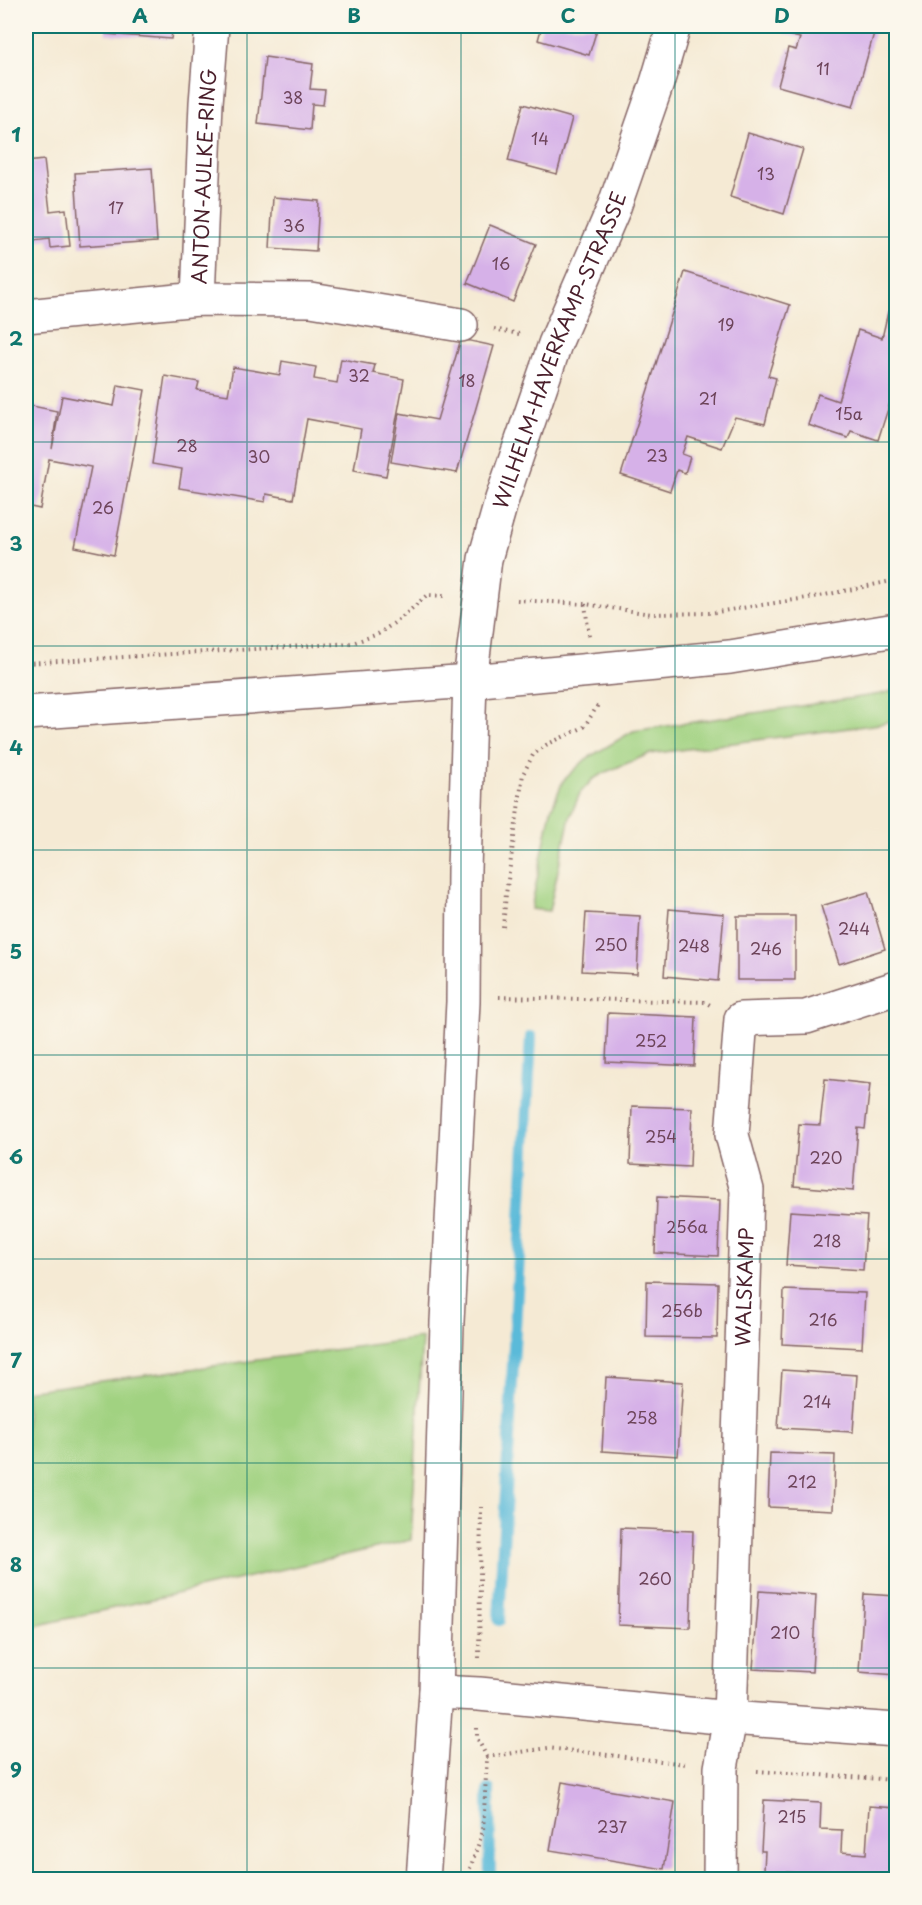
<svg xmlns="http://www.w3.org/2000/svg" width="922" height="1905" viewBox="0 0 922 1905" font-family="'Playpen Sans',sans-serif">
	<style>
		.green { fill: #a1d281; stroke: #767856; stroke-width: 1.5 }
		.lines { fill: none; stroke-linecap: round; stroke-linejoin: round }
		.stream { stroke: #5abad9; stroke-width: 12 }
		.building { fill: #d6b1e8 }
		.minor-casing { stroke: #866666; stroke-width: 36 }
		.major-casing { stroke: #866666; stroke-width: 36 }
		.path { stroke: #866666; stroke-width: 4; stroke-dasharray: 1.5 4.5; stroke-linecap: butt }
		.minor { stroke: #fff; stroke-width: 33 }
		.major { stroke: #fff; stroke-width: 33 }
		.grid { fill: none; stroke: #0f766e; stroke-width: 1.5; stroke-opacity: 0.55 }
		.labels { text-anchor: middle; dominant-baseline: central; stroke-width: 6; stroke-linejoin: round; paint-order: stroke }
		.number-label { font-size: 16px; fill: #6d445a }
		.street-label { font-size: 20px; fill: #4a1f2b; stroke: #fbf7ec }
		.neatline { fill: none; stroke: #0f766e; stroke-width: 2 }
		.grid-label { font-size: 20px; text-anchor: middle; font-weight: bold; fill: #0f766e }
	</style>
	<rect width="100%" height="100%" fill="#fbf7ec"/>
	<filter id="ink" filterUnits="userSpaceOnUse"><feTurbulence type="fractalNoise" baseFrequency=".0167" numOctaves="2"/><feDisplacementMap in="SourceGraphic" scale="12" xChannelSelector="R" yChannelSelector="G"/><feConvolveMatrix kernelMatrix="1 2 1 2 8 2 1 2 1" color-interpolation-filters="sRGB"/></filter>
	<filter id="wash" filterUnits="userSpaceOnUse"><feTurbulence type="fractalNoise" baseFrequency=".008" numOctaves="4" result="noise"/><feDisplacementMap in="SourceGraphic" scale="24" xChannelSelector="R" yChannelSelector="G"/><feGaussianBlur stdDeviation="1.35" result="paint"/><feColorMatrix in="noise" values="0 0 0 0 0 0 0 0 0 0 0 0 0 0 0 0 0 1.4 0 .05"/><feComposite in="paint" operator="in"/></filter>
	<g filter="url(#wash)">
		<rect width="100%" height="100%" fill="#f5ead4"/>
		<g class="green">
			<path d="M896,690v29l-16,5 -231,30 -43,18 -13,7 -13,14 -10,24 -21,94 -18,-2 20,-99 12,-29 23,-22 47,-28 248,-37z"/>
			<path d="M422,1338l-11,202 -385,88v-237z"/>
		</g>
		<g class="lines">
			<g class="stream">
				<path d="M499,1620l32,-583"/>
				<path d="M489,1790l1,90"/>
			</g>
		</g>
		<g id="blocks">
			<g class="building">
				<path d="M106,26h67l-2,13 -65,-5z"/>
				<path d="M542,26h56l-9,29 -51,-15z"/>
				<path d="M787,26h89l-23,81 -75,-21 10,-38 8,2 4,-12 -16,-4z"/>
				<path d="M265,57l48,7 -3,25 15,1 -2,15 -11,-1 -2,26 -52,-6z"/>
				<path d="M523,104l49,14 -15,56 -49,-13z"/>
				<path d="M748,133l55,16 -19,65 -54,-17z"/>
				<path d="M44,160l6,51 16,-2 4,37 -20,2 -1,-9 -23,3v-80z"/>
				<path d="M152,168l5,73 -77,5 -5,-73z"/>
				<path d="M273,197l46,4 -3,50 -46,-3z"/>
				<path d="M490,225l46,19 -23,58 -46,-19z"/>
				<path d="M685,272l105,33 -22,71 8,2 -11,46 -30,-7 -13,31 -34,-11 -6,17 8,3 -5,16 -8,-3 -7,21 -49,-16z"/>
				<path d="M888,312l8,2v70l-18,56 -27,-9 -3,7 -40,-13 10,-31 20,7 20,-71 24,8z"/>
				<path d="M461,339l33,7 -37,127 -66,-11 8,-49 38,7z"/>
				<path d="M341,359l34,6 -2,8 31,6 -18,97 -32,-6 7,-41 -54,-10 -14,80 -27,-5 -1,8 -86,-14 3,-19 -30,-5 13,-88 34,6 -2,8 31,5 5,-28 47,8 2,-14 34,6 -2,12 23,4z"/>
				<path d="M118,385l27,5 -31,165 -39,-8 16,-80 -42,-8 -9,50 -14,-3v-109l2,1 -1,7 30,6 -5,38 10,-53 52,10z"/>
				<path d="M868,892l17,57 -46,15 -18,-58z"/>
				<path d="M669,909l55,5 -6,67 -54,-5z"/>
				<path d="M586,913l54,3 -3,58 -55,-3z"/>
				<rect x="737" y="916" width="58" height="64"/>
				<path d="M608,1013l88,4 -2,49 -88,-4z"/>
				<path d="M825,1079l45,5 -5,45 -7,-1 -5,63 -59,-5 5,-62 21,1z"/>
				<path d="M632,1106l60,2 -2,59 -60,-3z"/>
				<path d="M657,1197l63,3 -2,56 -63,-3z"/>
				<path d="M790,1211l77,5 -4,54 -77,-5z"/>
				<path d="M647,1281l71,2 -1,55 -71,-1z"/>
				<path d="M784,1290l81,3 -3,55 -80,-4z"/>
				<path d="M782,1370l75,5 -4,57 -75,-4z"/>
				<path d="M606,1377l77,5 -5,74 -76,-5z"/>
				<path d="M770,1453l65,2 -2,55 -65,-3z"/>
				<path d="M621,1528l72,3 -3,97 -72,-3z"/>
				<path d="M759,1591l57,4 -4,77 -59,-3z"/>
				<path d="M864,1594l32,2v79l-37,-3z"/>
				<path d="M562,1782l113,20 -11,67 -114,-19z"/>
				<path d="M764,1800l57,3 -1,26 22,1 -1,22 25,2 3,-48 27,2v68l-7,-1v5h-74l1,-6 -52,-3 1,-20h-4z"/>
			</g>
		</g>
	</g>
	<g filter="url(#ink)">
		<use href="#blocks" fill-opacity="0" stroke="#866666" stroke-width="1.5"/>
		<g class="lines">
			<defs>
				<g id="minor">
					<path id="s1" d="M198,299l8,-196 6,-77"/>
					<path d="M26,316l172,-17 113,1 150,25"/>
					<path id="s2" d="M470,681l15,-122 17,-60 53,-155 58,-134 44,-127 17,-57"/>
					<path d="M436,1692l43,2 251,24 166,12"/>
					<path id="s3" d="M720,1880l1,-112 9,-50 17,-528 -15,-55 9,-116 65,-2 90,-29"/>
				</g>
				<g id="major">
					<path d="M26,713l444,-32 122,-11 138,-13 166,-27"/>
					<path d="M423,1880l13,-188 11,-370 16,-320 1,-133 6,-188"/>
				</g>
			</defs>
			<use href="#minor" class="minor-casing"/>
			<use href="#major" class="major-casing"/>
			<g class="path">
				<path d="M494,329l25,5"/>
				<path d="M517,600l68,4 66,10 59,-1 110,-17 76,-16"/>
				<path d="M585,604l4,32"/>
				<path d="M26,663l327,-20 25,-9 22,-15 27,-24 17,1"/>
				<path d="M503,927l3,-33 17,-120 10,-19 13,-10 38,-18 14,-22"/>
				<path d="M499,997l206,5 5,3"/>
				<path d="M479,1658l2,-151"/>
				<path d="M487,1757l61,-9 138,16"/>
				<path d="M757,1771l139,9"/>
				<path d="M466,1880l17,-49 4,-74 -10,-19v-10"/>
			</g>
			<use href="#minor" class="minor"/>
			<use href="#major" class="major"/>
		</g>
	</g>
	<path class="grid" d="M247,26v1854M461,26v1854M675,26v1854M26,237h870M26,442h870M26,646h870M26,850h870M26,1055h870M26,1259h870M26,1463h870M26,1668h870"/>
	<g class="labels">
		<g class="number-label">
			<text x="823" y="68">11</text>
			<text x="293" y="97">38</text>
			<text x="540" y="138">14</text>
			<text x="766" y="173">13</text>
			<text x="116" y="207">17</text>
			<text x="294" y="225">36</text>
			<text x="501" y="263">16</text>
			<text x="726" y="324">19</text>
			<text x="359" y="375">32</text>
			<text x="467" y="380">18</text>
			<text x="708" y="398">21</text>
			<text x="849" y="413">15a</text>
			<text x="187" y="445">28</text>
			<text x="657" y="455">23</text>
			<text x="259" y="456">30</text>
			<text x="103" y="507">26</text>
			<text x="854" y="928">244</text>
			<text x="611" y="944">250</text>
			<text x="694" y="945">248</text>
			<text x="766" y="948">246</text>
			<text x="651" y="1040">252</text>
			<text x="661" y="1136">254</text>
			<text x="826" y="1157">220</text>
			<text x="687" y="1226">256a</text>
			<text x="827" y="1240">218</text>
			<text x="682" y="1310">256b</text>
			<text x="823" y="1319">216</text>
			<text x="817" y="1401">214</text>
			<text x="642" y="1417">258</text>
			<text x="802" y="1481">212</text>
			<text x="655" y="1578">260</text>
			<text x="785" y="1632">210</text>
			<text x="792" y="1816">215</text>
			<text x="612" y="1826">237</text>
		</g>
		<g class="street-label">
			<text stroke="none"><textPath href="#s1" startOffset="123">ANTON-AULKE-RING</textPath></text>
			<text stroke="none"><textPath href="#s2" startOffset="345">WILHELM-HAVERKAMP-STRASSE</textPath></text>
			<text stroke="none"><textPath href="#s3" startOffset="594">WALSKAMP</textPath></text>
		</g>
	</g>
	<rect width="922" height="1905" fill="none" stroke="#fbf7ec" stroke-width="66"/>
	<rect x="33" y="33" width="856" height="1839" class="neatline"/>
	<g class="grid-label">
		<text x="140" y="23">A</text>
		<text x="354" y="23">B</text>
		<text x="568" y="23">C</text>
		<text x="782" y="23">D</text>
		<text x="16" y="142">1</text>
		<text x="16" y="346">2</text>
		<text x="16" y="551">3</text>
		<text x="16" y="755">4</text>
		<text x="16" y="959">5</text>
		<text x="16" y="1164">6</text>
		<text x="16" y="1368">7</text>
		<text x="16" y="1572">8</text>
		<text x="16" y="1777">9</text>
	</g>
</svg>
